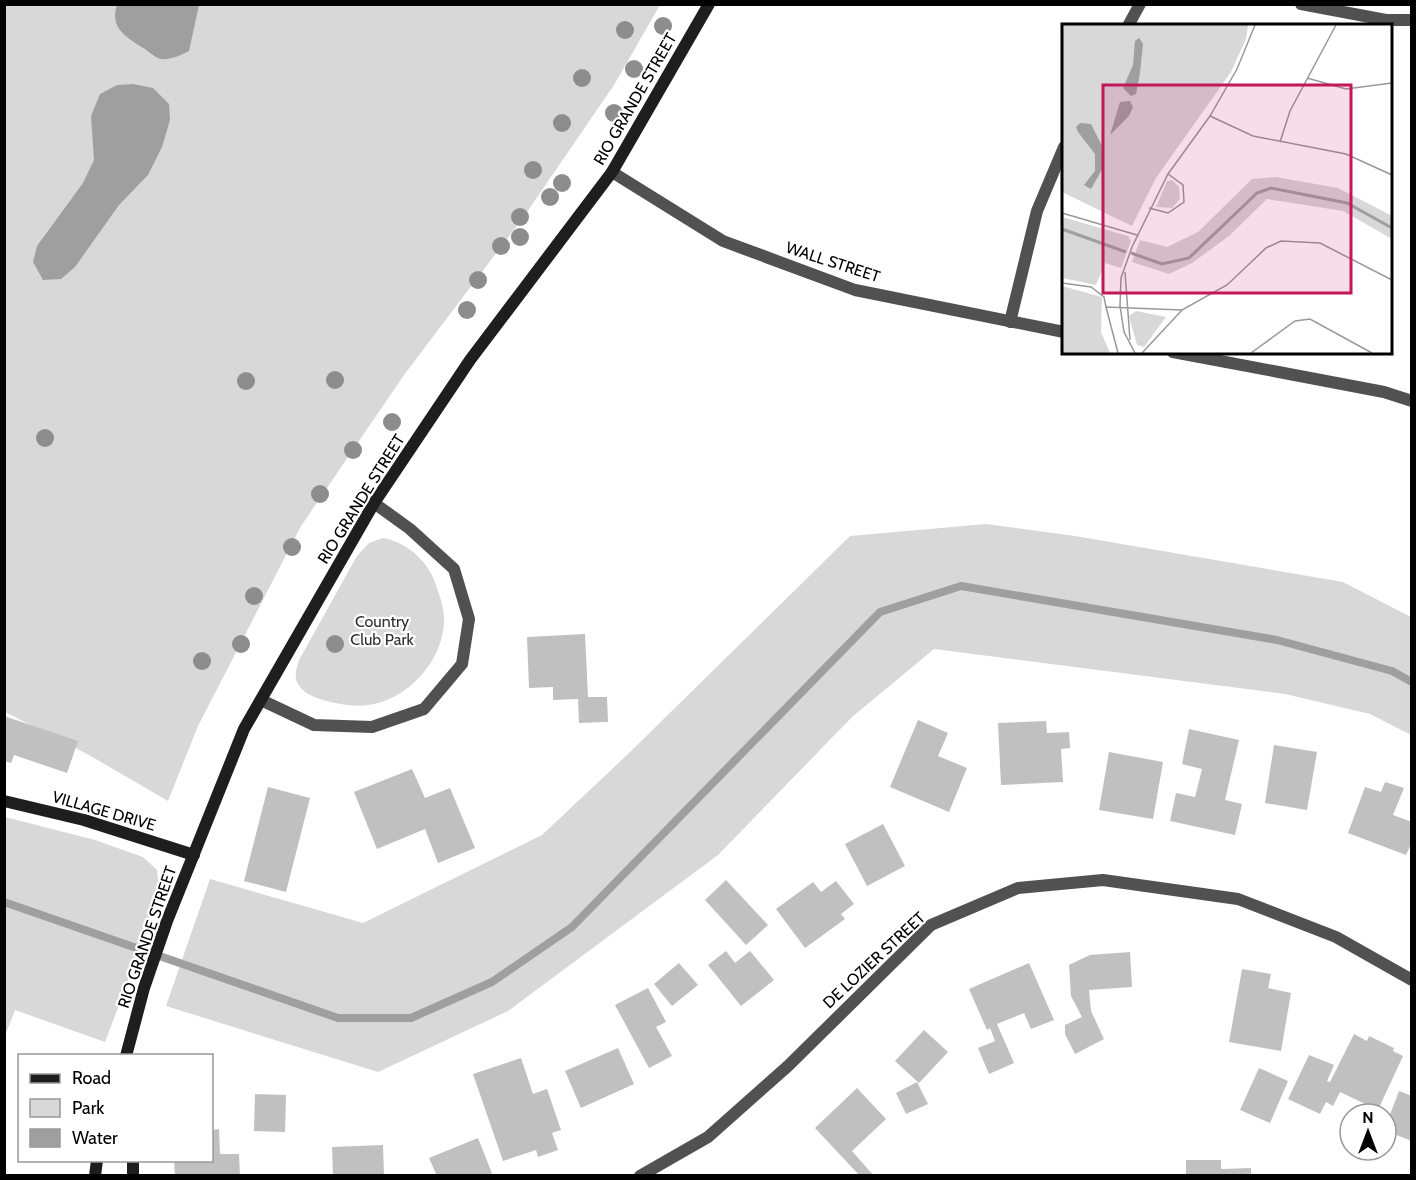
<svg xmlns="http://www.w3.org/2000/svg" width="1416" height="1180" viewBox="0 0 1416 1180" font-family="Cabin,sans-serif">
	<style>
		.green { fill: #d8d8d8 }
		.water { fill: #9f9f9f }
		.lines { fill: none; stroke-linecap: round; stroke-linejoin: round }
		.stream { stroke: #9f9f9f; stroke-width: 8 }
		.building { fill: #c0c0c0 }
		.street { stroke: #515151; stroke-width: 12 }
		.secondary { stroke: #1e1e1e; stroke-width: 12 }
		.tree { fill: #8d8d8d }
		.labels { text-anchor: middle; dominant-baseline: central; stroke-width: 4.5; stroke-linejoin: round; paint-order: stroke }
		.street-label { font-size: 16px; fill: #000; stroke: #fff }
		.park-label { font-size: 16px; fill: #2f2f2f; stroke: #fff }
		.inset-river { fill: none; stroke: #9f9f9f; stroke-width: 3 }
		.inset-road { fill: none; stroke: #999; stroke-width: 1.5 }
		.view { fill: #c2185b; fill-opacity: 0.15; stroke: #c2185b; stroke-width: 3 }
		.inset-edge { fill: none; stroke: #000; stroke-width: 3 }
	</style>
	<rect width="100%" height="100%" fill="#fff"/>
	<g class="green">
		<path d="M4,5h656l-46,80 -89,130 -121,160 -103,151 -103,200 -30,75 -79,-46 -84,-43z"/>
		<path d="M986,524l89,12 268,46 68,35v118l-41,-21 -85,-20 -351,-45 -82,68 -134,138 -210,156 -130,61 -212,-66 44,-127 153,44 179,-88 85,-80 223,-219z"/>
		<path d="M383,538c26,5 47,25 54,50 4,11 8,25 7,36 -3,39 -37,76 -76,81 -15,2 -30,-1 -45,-5 -10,-3 -22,-8 -26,-18 -3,-7 0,-15 2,-22l58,-104 12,-13z"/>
		<path d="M5,817l90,23 48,17 14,13 2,18 -35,104 -19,50 -90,-32 -10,26z"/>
	</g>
	<g class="water">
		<path d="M117,5h82l-10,46c-8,4 -18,9 -28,8 -5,-1 -12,-7 -16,-10 -18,-11 -36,-21 -28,-44z"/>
		<path d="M133,84l20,4 16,16 1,16 -8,27 -14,28 -29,30 -44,62 -14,12 -18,1 -10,-18 4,-16 46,-63 11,-23 -3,-44 9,-22 17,-9z"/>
	</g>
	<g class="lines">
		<path class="stream" d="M4,902l334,116h73l81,-36 80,-55 308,-315 81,-26 316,54 115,31 20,11"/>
	</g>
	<g class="building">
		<path d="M585,634l3,63h19l1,25 -29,1 -1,-24 -25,1v-13l-24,1 -2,-51z"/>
		<path d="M4,716l74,25 -11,32 -53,-18 -3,8 -7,-2z"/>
		<path d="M918,720l30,13 -10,23 29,12 -18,44 -59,-25z"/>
		<path d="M1046,721l1,12 22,-1 1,16 -9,1 2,33 -62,3 -3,-62z"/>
		<path d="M1189,729l50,11 -14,60 17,4 -7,31 -65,-14 6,-28 19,4 7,-28 -20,-5z"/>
		<path d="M1274,745l43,7 -10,58 -42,-7z"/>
		<path d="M1109,752l54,10 -10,57 -54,-9z"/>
		<path d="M412,769l13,29 25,-10 25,60 -37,15 -13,-34 -48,20 -23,-57z"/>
		<path d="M1385,782l19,6 -11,27 19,7v20l-6,13 -58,-22 17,-46 16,5z"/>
		<path d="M268,787l42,11 -24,94 -42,-11z"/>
		<path d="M883,824l22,42 -38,20 -22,-42z"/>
		<path d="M726,880l42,45 -22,20 -41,-45z"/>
		<path d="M836,881l18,23 -13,10 4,5 -40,29 -29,-39 37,-27 8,10z"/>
		<path d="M726,951l9,12 15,-12 24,29 -33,26 -33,-41z"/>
		<path d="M1130,952l2,35 -43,3 2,21 13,28 -29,15 -10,-20v-9l17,-8 -11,-21 -2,-31 21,-10z"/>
		<path d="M679,963l19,22 -26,21 -18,-22z"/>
		<path d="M1029,963l25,57 -23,9 -7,-16 -27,11 17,39 -25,11 -11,-26 17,-7 -5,-13 -3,2 -18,-41z"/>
		<path d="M1242,969l29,5 -3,14 23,5 -10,58 -52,-9z"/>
		<path d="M648,988l18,34 -10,5 16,29 -23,12 -34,-63z"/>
		<path d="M924,1030l24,22 -29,31 -24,-22z"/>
		<path d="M1354,1034l13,7 2,-5 25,12 -1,3 10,5 -25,54 -38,-18 -7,14 -7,-4 -6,12 -32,-15 21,-44 25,10 -7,16 3,1z"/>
		<path d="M618,1048l16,36 -53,24 -16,-37z"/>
		<path d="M521,1058l12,36 14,-5 14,41 -9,3 6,17 -20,7 -2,-7 -33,11 -30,-87z"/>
		<path d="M1259,1068l29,13 -18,42 -30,-13z"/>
		<path d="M917,1082l11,22 -22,10 -10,-21z"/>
		<path d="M857,1088l29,31 -34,32 22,25h-14l-45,-48z"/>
		<path d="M1399,1091l13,5v45l-26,-10v-6z"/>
		<path d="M255,1094l31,1 -1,37 -31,-1z"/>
		<path d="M219,1129l1,25h19l1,22h-65l-1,-16h38v-30z"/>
		<path d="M478,1138l15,38h-56l-8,-18z"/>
		<path d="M383,1145l1,31h-51l-1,-29z"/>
		<path d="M1186,1160h35v9l30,-1v8h-65z"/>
	</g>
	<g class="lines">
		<g class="street">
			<path d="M1301,4l85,16h26"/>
			<path d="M1128,26l12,-22"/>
			<path d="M612,172l111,69 132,49 209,42"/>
			<path d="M1010,322l27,-111 27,-64"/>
			<path d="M1173,352l211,40 28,9"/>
			<path d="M261,700l53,25 58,2 52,-18 38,-45 7,-45 -15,-50 -44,-40 -36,-26"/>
			<path d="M640,1176l68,-39 80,-71 143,-141 87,-37 85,-8 135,19 98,38 76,43"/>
		</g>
		<g class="secondary">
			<path d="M4,801l80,19 110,35"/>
			<path d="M126,1056l18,-68 23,-67 77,-192 130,-226 96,-143 142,-188 97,-168"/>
			<path d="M95,1176l2,-16"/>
			<path d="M133,1176v-16"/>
		</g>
	</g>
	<g class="tree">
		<circle cx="663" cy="26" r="9"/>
		<circle cx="625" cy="30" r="9"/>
		<circle cx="634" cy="69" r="9"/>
		<circle cx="582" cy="78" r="9"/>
		<circle cx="614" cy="113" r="9"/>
		<circle cx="562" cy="123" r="9"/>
		<circle cx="533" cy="170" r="9"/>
		<circle cx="562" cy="183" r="9"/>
		<circle cx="550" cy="197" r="9"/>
		<circle cx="520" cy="217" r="9"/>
		<circle cx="520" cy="237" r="9"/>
		<circle cx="501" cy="246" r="9"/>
		<circle cx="478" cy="280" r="9"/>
		<circle cx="467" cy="310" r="9"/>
		<circle cx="335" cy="380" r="9"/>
		<circle cx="246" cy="381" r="9"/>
		<circle cx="392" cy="422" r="9"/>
		<circle cx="45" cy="438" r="9"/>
		<circle cx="353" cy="450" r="9"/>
		<circle cx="320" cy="494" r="9"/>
		<circle cx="292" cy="547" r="9"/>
		<circle cx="254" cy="596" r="9"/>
		<circle cx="241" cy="644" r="9"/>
		<circle cx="335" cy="644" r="9"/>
		<circle cx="202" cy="661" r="9"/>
	</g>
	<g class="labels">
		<g class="street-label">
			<text transform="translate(635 99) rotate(-60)">RIO GRANDE STREET</text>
			<text transform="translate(833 262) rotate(18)">WALL STREET</text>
			<text transform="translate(361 499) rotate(-58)">RIO GRANDE STREET</text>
			<text transform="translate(104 811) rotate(16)">VILLAGE DRIVE</text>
			<text transform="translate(147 937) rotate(-71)">RIO GRANDE STREET</text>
			<text transform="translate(874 960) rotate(-43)">DE LOZIER STREET</text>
		</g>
		<g class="park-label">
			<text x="382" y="621">Country<tspan x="382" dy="18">Club Park</tspan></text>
		</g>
	</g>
	<g transform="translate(1062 24)">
		<rect width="330" height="330" fill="#fff"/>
		<path d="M0,1h186l-2,14 -15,33 -75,106 -24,48 -70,-34zM214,153l62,11 37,19 17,9v23l-49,-28 -76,-12 -38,37 -37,27 -23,11 -37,-12 8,-22 27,7 31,-15 54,-53zM110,156l7,7 1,12 -8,9 -16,-1 11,-26zM0,193l66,19 3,5 -10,27 -16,-5 -9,22 -34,-7zM0,262l40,11 -1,35 9,21h-48zM74,287l30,6 -22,30 -7,-2 -8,-29z" fill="#d8d8d8"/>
		<path d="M77,14l4,6 -3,29 -4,21 -5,2 -8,-8 10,-23 2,-24zM68,77l3,6 -4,9 -19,19 10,-33zM18,99l11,1 12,24 1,18 -13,23 -7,-4 11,-14v-17l-17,-22 -2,-5z" fill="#9f9f9f"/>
		<path class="inset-river" d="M0,205l64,23M69,229l31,11 27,-6 68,-65 14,-5 76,15 45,25"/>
		<path class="inset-road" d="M245,54l39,11 46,-6M148,92l43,20 93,18 46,21M218,118l10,-31 46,-86M87,184l19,5 16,-11 -1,-17 -15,-11M0,189l75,22M63,248l5,68M0,259l29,4 13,10 2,10M56,329l-12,-46 76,3 45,-25 39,-37 15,-7 39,2 72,37M73,329l-11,-21 -4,-26 1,-28 11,-31 36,-73 42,-58 27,-47 18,-44M80,329l40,-43M189,329l44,-32 15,-2 62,34"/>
		<path class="view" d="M41,61h248v208h-248z"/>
		<rect width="330" height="330" class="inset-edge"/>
	</g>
	<rect width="1416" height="1180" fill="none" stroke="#000000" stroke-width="12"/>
	<rect x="18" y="1054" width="195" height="108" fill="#ffffff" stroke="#999999" stroke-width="1.5"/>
	<rect x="30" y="1074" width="30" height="9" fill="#1e1e1e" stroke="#999999" stroke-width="1.5"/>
	<text x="72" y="1084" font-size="18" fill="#000000">Road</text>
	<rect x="30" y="1099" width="30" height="18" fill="#d8d8d8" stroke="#999999" stroke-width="1.5"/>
	<text x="72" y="1114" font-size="18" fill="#000000">Park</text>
	<rect x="30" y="1129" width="30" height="18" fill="#9f9f9f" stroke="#999999" stroke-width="1.5"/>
	<text x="72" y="1144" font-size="18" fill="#000000">Water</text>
	<g transform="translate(1368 1132)"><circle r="28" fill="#ffffff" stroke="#999999" stroke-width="1.5"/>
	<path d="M0-4.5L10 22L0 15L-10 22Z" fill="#000000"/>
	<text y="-9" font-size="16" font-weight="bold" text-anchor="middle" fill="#000000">N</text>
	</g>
</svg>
